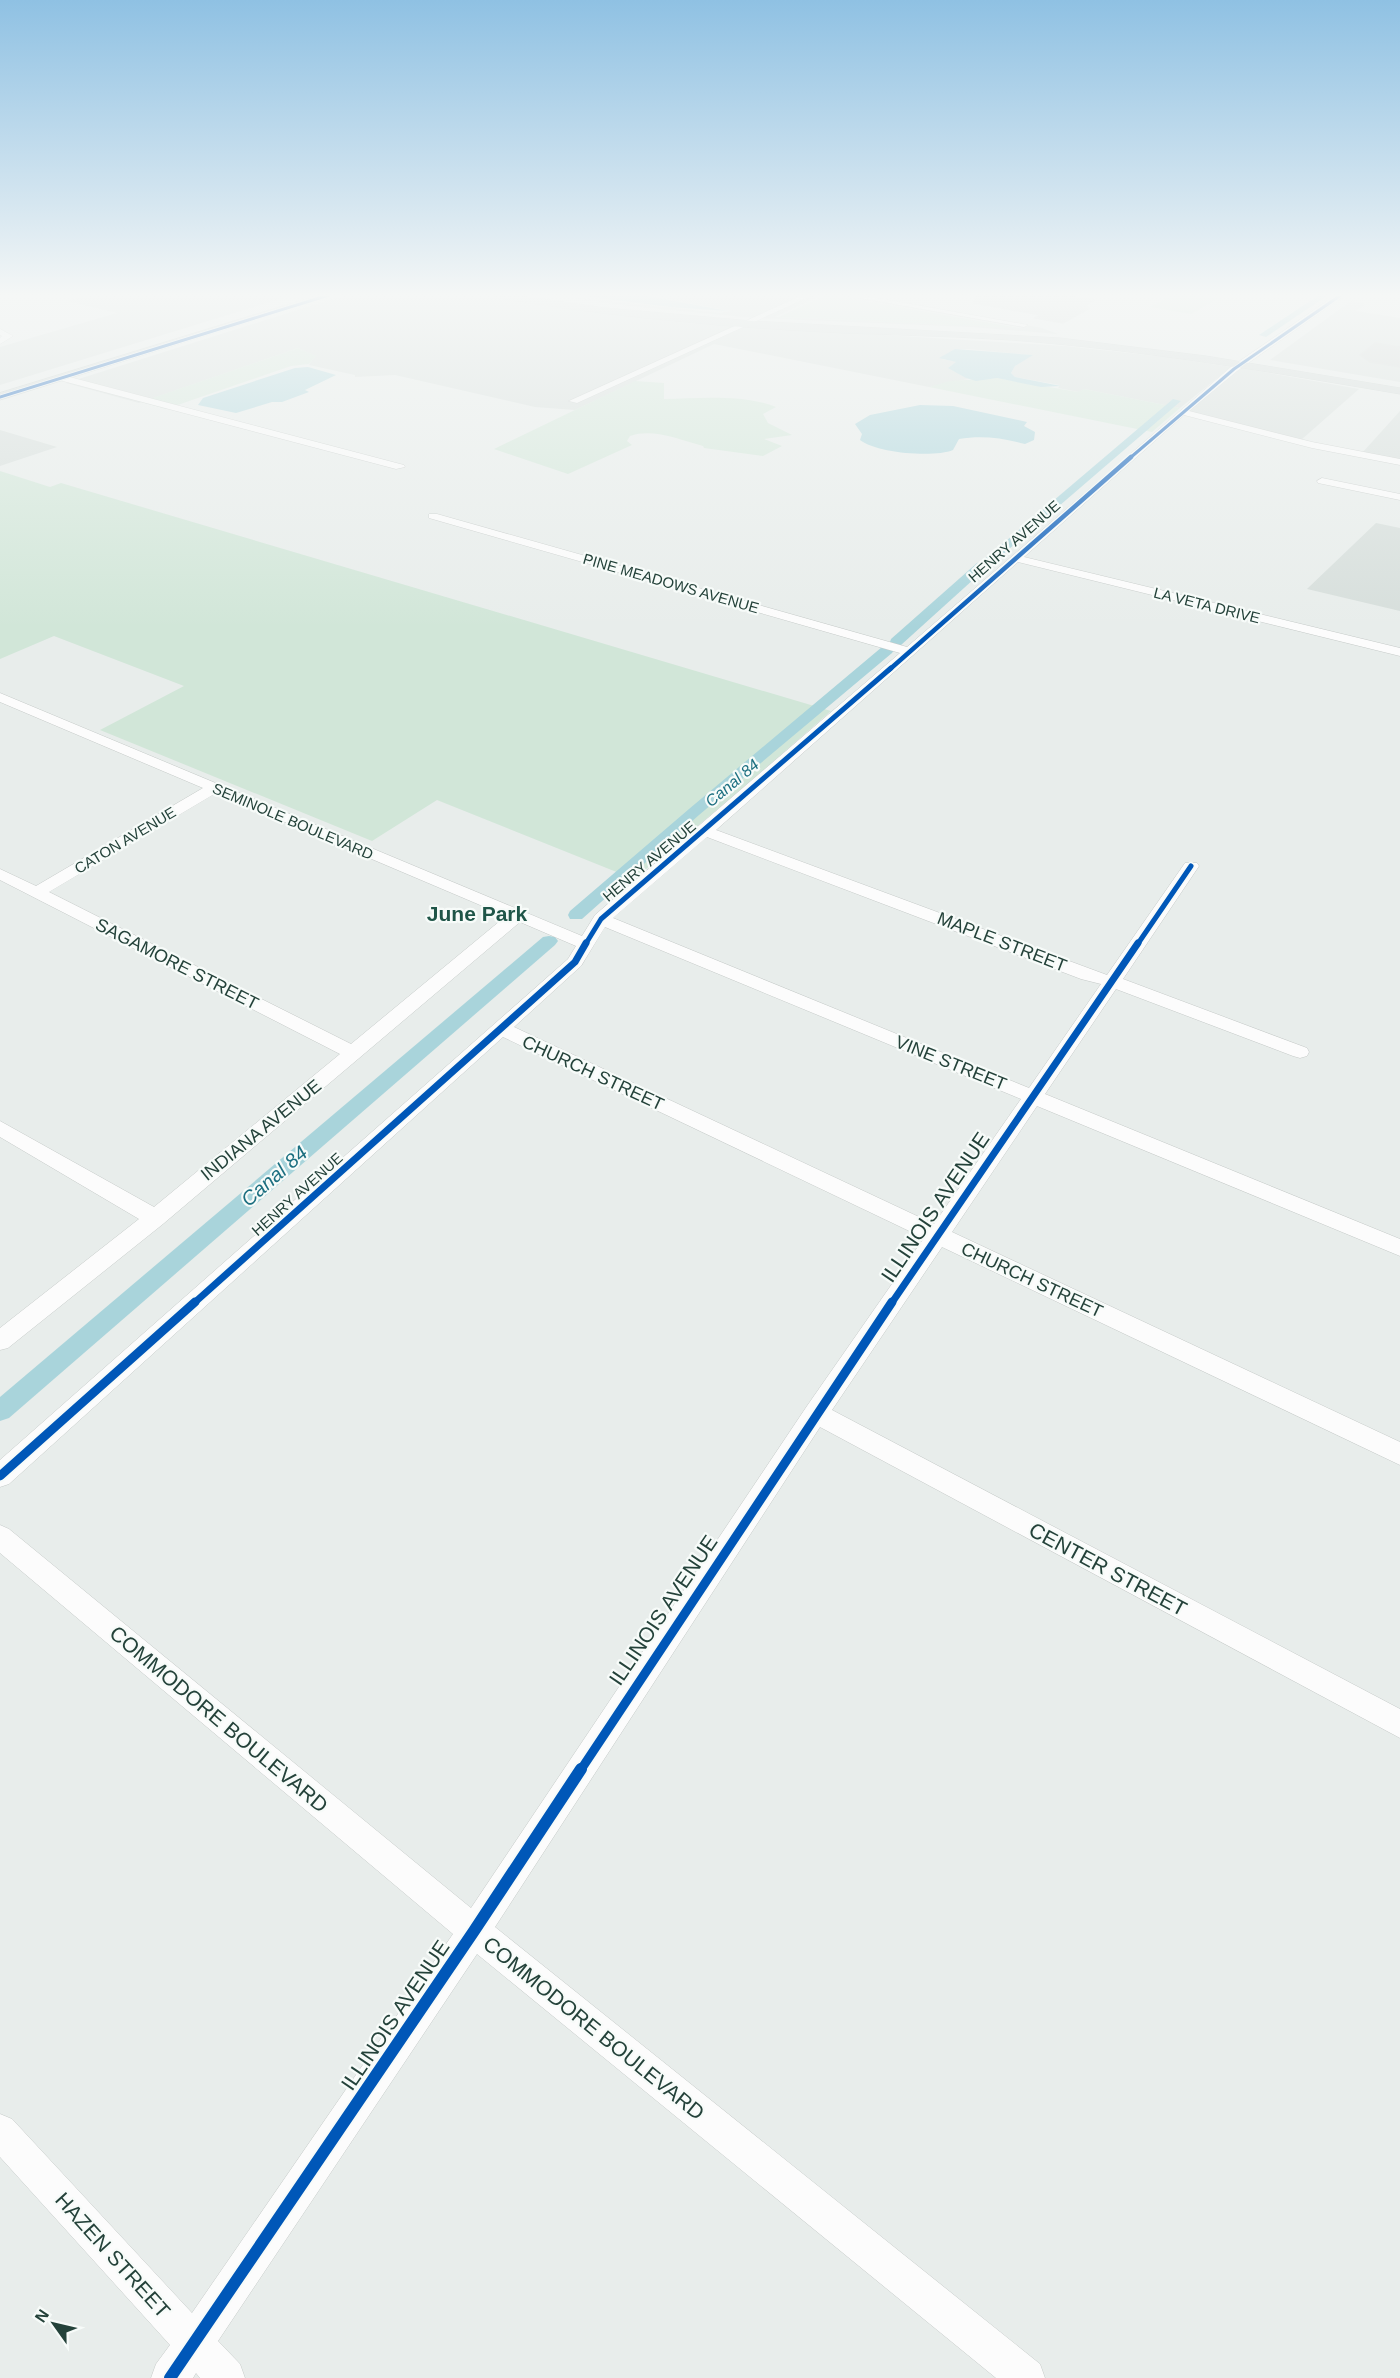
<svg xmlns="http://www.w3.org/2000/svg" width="1400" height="2378" viewBox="0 0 1400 2378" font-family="Helvetica,sans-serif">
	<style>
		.built { fill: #d6dedb }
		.green { fill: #d1e6d8 }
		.water { fill: #a9d4db }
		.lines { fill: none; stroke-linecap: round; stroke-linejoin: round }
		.canal { fill: #a9d4db; fill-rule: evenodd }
		.building { fill: #cfd4d2; stroke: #d1d6d4; stroke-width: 1.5 }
		.minor-casing { stroke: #c5cac8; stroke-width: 1 }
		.major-casing { stroke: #c3ccc9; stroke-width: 1 }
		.minor { fill: #fcfcfc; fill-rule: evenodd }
		.major { fill: #cfd7d5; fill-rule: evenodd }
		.cycleway-far5-casing { stroke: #f7fbf9; stroke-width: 4.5 }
		.cycleway-far4-casing { stroke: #f7fbf9; stroke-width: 7 }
		.cycleway-far3-casing { stroke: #f7fbf9; stroke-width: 8 }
		.cycleway-far2-casing { stroke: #f7fbf9; stroke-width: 10 }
		.cycleway-far1-casing { stroke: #f7fbf9; stroke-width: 13 }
		.cycleway-casing { stroke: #f7fbf9; stroke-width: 16 }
		.cycleway-far5 { stroke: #0057b8; stroke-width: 3 }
		.cycleway-far4 { stroke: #0057b8; stroke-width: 4.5 }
		.cycleway-far3 { stroke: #0057b8; stroke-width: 5 }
		.cycleway-far2 { stroke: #0057b8; stroke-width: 7 }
		.cycleway-far1 { stroke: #0057b8; stroke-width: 9 }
		.cycleway { stroke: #0057b8; stroke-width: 12 }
		.labels { text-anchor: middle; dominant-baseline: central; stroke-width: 4.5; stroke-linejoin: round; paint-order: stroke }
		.far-street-label { font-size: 15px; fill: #24423a; stroke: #f7fbf9 }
		.far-water-label { font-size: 16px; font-style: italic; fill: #1c6f80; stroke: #f7fbf9 }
		.street-label { font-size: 18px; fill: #24423a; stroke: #f7fbf9 }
		.water-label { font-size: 20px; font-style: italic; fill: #1c6f80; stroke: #f7fbf9 }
		.quarter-label { font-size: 21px; font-weight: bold; fill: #1f5548; stroke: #f7fbf9 }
		.near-street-label { font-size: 21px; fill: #24423a; stroke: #f7fbf9 }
	</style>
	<rect width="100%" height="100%" fill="#e8edeb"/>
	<g class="built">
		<path d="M88,295h205l-293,90v-38l117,-34 -50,-12z"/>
		<path d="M345,295h139l63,11 139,17 379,23 100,11 66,10 -51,41 -96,-19 -5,3 -21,-4 2,-3 -45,-8 -4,-4 4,-7 17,-11 -64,-6h-13l-13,10 15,3 -8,5 19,12 -39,8 -215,-43 -139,66 -40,-3 -140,-32 -40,2v-2l-46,-10 6,-9 -17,-8 -159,55 -73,-20z"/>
		<path d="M552,295l168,18 11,-2 -82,-16h172l-46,22 249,11 -188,-33h26l180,33 16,6 -87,-7 -216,-9 -126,-12z"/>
		<path d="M1351,301l15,3 -10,7 44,7v64l-130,-22z"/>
		<path d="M1241,368l118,21 -58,51 -112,-29z"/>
		<path d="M1400,411v48l-37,-7z"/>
		<path d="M0,430l57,17 -57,19z"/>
		<path d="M1376,523l24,5v83l-93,-22z"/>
	</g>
	<g class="green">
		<path d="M826,295h4l190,33 -241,-11z"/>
		<path d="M1172,295l49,2 -30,17 -41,-7z"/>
		<path d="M298,348l18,8 -7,8 -18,2 -125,43 -25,-7z"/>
		<path d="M997,378l81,14 6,-3 96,19 -28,24 -223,-45 21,-6z"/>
		<path d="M635,381l29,2v16c34,-1 81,-5 112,8l-13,7 5,9 24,12 -28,4 18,7 -19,10 -59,-8 -1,-2c-23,-6 -50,-18 -73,-10l-3,5 5,4 -64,29 -74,-25z"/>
		<path d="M0,471l50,16 11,-4 770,228 -88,77 -109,91 -197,-79 -65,41 -272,-111 84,-44 -130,-50 -54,23z"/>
	</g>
	<g class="water">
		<path d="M575,295h68l85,16 -58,-4z"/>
		<path d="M955,349l78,6 -18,11 -4,7 4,4 46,9 -20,1 -44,-9 -21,3 -10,-3 -18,-10 8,-6 -17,-4z"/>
		<path d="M308,367l28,8 -31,15 4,2 -27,10h-10l-36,11 -38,-8 5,-7 92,-30z"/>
		<path d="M920,405l33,1 74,16 -3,4 11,6 -1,8 -9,4c-21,-6 -44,-9 -66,-5l-6,11c-19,8 -77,3 -93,-10l2,-6 -7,-10 15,-9z"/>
	</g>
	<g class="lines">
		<g class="canal">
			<path d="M1319,295h9l-62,42 -7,-2z"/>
			<path d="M1173,399l8,2 -187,161h-8v-4z"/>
			<path d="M981,562l4,1v6l-84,76h-10l-1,-3 1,-3 86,-76z"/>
			<path d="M887,646l7,4 -2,3 -193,162 -117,104h-12l-2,-4 2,-4 119,-102 193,-162z"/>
			<path d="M549,936l6,1 3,4 -3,4 -546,473 -9,3v-24l543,-460z"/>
		</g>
	</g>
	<g class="building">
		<path d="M974,295h89l32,5 -11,6 4,1 -4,2h4l-25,14 -28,-5 6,-3 -68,-12z"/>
		<path d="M1375,343l25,4v20l-30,-5 -10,-7z"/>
	</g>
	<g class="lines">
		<defs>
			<g id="minor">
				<path d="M803,295h10l-236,108 -8,-2z"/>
				<path d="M843,295h17l168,30 -4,2z"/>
				<path d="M1336,295h9l-108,76 -48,40 123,31 88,17v6l-88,-17 -128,-33 -160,142 376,91v8l-382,-94 -302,268 391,145 78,-112h12l2,3 -76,113 184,69 2,4 -2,4 -7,2 -7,-2 -177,-67 -71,105 355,145v17l-363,-150 -85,126 448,210v23l-458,-218 -110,163 568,299v29l-580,-311 -325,500 545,437 5,14h-49l-519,-424 -259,387 22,23 5,14h-45l-4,-5 -3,5h-42l5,-14 14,-19 -170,-188v-43l12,5 180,194 261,-379 -453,-381v-28l9,4 462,379 336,-502 117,-168 -421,-201 -494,447 -9,3v-27l568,-501 8,-13 -56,-24 -357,302 -155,124 -8,2v-22l139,-109 -139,-82v-16l154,86 186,-153 -340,-174v-11l36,17 167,-98 -203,-86v-9l582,243 13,-21 305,-262 -471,-135v-4h8l470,133 324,-280zM216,793l290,123 -155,128 -302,-152zM707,837l374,142 20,5 -72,104 -416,-170zM605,927l416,172 -87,125 -420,-197 67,-61z"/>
				<path d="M0,329l13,7 -13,8v-6l2,-2 -2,-1z"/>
				<path d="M62,375l342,90 1,2 -9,2 -337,-89 -2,-2z"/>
				<path d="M1322,478l78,16v6l-82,-17 -1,-2z"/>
			</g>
			<g id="major">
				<path d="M319,295h15l-334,105v-7z"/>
				<path d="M493,295h22l91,13 146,13 308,17 146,18 194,32v6c-129,-22 -258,-44 -389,-54 -74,-5 -148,-5 -223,-10 -97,-6 -194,-16 -290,-32z"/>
			</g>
		</defs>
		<use href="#minor" class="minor-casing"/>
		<use href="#major" class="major-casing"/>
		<use href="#minor" class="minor"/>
		<use href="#major" class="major"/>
		<defs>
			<g id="cycleway-far5">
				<path d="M0,397l329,-102"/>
				<path d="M1130,458l104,-89 107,-74"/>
			</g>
			<path id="cycleway-far4" d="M889,670l242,-213"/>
			<g id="cycleway-far3">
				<path d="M585,945l16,-26 290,-251"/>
				<path d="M1137,945l54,-79"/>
			</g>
			<g id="cycleway-far2">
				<path d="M193,1304l382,-342 11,-19"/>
				<path d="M891,1304l247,-361"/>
			</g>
			<g id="cycleway-far1">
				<path d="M0,1476l195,-174"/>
				<path d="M580,1771l312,-469"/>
			</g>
			<path id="cycleway" d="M170,2378l304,-447 107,-162"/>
		</defs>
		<use href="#cycleway-far5" class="cycleway-far5-casing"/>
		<use href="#cycleway-far4" class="cycleway-far4-casing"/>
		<use href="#cycleway-far3" class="cycleway-far3-casing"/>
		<use href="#cycleway-far2" class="cycleway-far2-casing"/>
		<use href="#cycleway-far1" class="cycleway-far1-casing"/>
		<use href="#cycleway" class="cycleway-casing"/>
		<use href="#cycleway-far5" class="cycleway-far5"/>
		<use href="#cycleway-far4" class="cycleway-far4"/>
		<use href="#cycleway-far3" class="cycleway-far3"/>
		<use href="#cycleway-far2" class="cycleway-far2"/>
		<use href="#cycleway-far1" class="cycleway-far1"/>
		<use href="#cycleway" class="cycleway"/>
	</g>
	<linearGradient id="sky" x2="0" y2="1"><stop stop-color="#8fc1e3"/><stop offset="0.47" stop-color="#f5f7f6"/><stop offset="1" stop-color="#f5f7f6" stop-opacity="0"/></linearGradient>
	<rect width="1400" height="628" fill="url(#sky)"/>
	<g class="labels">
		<g class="far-street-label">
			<text transform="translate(1014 541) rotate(-41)">HENRY AVENUE</text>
			<text transform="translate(671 583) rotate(16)">PINE MEADOWS AVENUE</text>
			<text transform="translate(1207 605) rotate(14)">LA VETA DRIVE</text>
			<text transform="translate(293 821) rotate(23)">SEMINOLE BOULEVARD</text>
			<text transform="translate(125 840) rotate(-31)">CATON AVENUE</text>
			<text transform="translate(649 861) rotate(-40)">HENRY AVENUE</text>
			<text transform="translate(297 1194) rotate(-42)">HENRY AVENUE</text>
		</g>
		<g class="far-water-label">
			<text transform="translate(732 783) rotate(-40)">Canal 84</text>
		</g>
		<g class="street-label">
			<text transform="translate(1002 942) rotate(21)">MAPLE STREET</text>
			<text transform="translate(177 964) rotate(27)">SAGAMORE STREET</text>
			<text transform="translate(951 1063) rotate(22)">VINE STREET</text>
			<text transform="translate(593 1073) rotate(25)">CHURCH STREET</text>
			<text transform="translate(261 1130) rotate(-39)">INDIANA AVENUE</text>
			<text transform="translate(1032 1280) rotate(25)">CHURCH STREET</text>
		</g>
		<g class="water-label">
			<text transform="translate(274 1176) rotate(-41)">Canal 84</text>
		</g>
		<g class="quarter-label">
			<text x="477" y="913">June Park</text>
		</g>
		<g class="near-street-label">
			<text transform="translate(935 1207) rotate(-56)">ILLINOIS AVENUE</text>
			<text transform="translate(1108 1569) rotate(28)">CENTER STREET</text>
			<text transform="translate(663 1610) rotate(-56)">ILLINOIS AVENUE</text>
			<text transform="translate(219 1719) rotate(40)">COMMODORE BOULEVARD</text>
			<text transform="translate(395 2015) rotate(-56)">ILLINOIS AVENUE</text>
			<text transform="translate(594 2028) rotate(39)">COMMODORE BOULEVARD</text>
			<text transform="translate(113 2255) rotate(48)">HAZEN STREET</text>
		</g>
	</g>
	<g transform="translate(54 2324) rotate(304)" stroke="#f7fbf9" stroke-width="4.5" paint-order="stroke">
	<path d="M0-4.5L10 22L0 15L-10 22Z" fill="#24423a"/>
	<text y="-9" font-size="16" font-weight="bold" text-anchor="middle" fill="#24423a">N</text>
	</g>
</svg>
